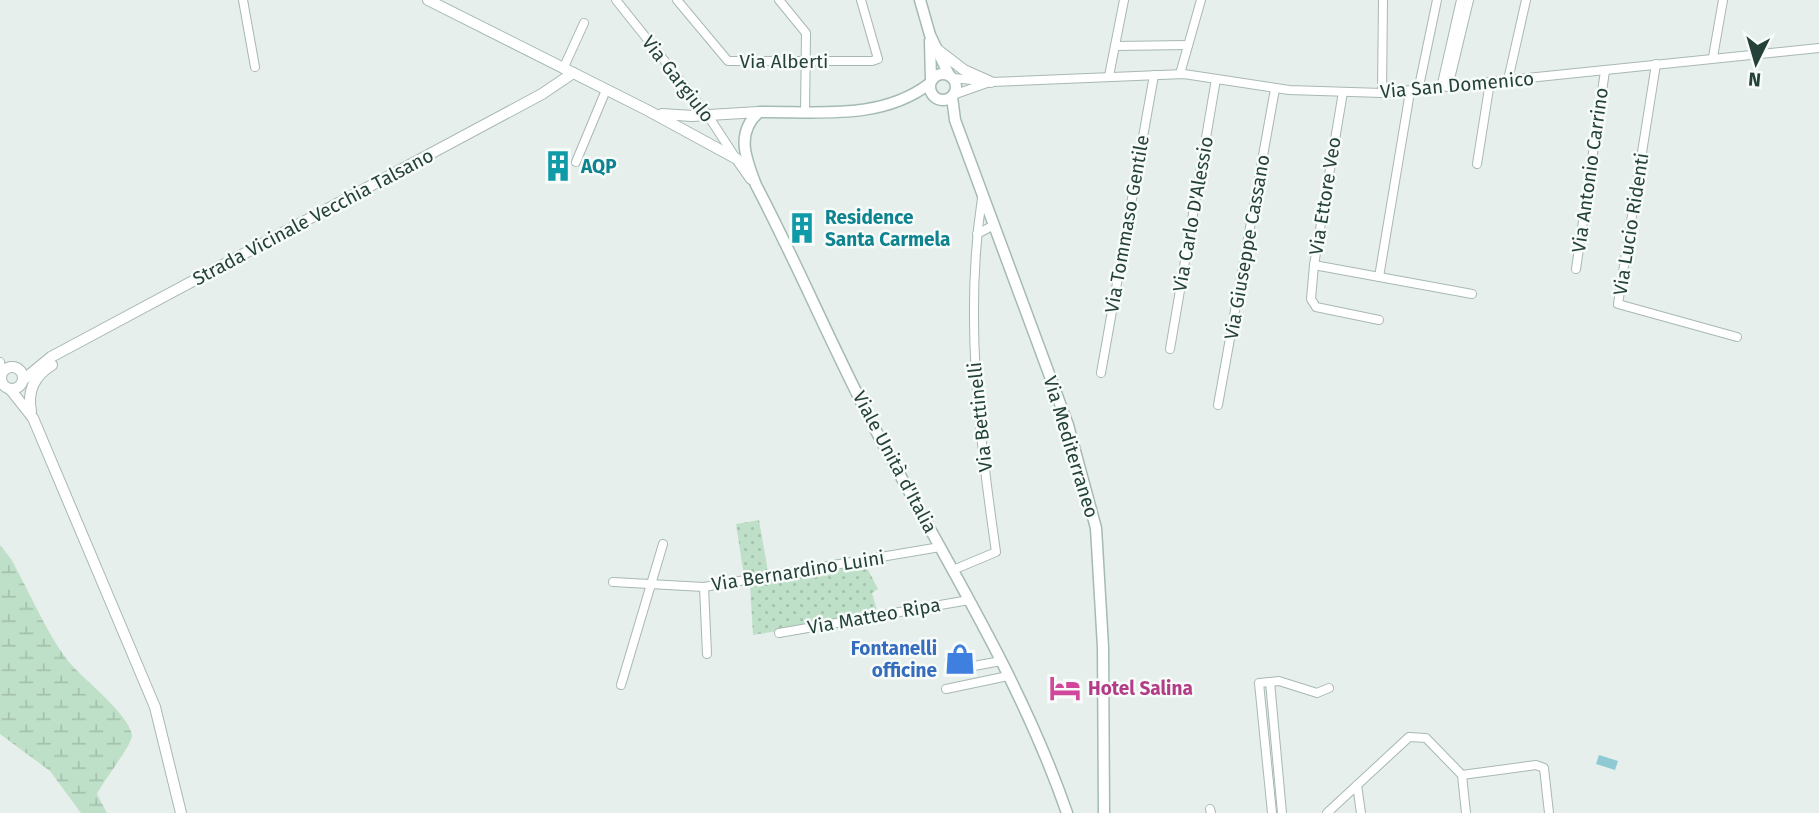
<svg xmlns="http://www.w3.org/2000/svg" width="1819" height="813" viewBox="0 0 1819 813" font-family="'Fira Sans',sans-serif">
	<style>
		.grass { fill: url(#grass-dots) }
		.wetland { fill: url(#wetland-marsh) }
		.water { fill: #8ec9d4 }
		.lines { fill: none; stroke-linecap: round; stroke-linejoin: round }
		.minor-casing { stroke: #a8b8b2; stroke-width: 10 }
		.tertiary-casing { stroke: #a8b8b2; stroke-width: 12 }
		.secondary-casing { stroke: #a4bbb3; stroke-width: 13 }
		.minor { stroke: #fff; stroke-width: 8 }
		.tertiary { stroke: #fff; stroke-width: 10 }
		.secondary { stroke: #fff; stroke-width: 10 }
		.labels { text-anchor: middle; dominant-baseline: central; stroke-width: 5; stroke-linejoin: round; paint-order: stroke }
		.street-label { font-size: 19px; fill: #24423a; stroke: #f7fbf9 }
		.culture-label { font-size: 19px; font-weight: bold; fill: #0d838f; stroke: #f7fbf9; text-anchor: start }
		.shop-label { font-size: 19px; font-weight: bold; fill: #366cbe; stroke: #f7fbf9; text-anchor: end }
		.hotel-label { font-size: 19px; font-weight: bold; fill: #b23c85; stroke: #f7fbf9; text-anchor: start }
	</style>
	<defs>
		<pattern id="grass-dots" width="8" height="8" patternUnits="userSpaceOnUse" patternTransform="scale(1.75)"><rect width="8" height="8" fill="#bfe0c8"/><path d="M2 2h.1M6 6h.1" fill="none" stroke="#a4c1ad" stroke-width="1.8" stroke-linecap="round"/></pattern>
		<pattern id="wetland-marsh" width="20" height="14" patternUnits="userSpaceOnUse" patternTransform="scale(1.75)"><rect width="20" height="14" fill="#bfe0c8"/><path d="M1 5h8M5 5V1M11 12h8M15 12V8" fill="none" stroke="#a4c1ad"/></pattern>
	</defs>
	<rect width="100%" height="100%" fill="#e6efeb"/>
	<g class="grass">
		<path d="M759,520l9,52 -24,4 -8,-52z"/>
		<path d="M865,564l13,25 -6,4 6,21 -125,21 -3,-51z"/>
	</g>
	<path class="wetland" d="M0,545l11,14c17,30 37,77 58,103 15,18 59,51 63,73 1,9 -29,46 -35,59l10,19h-26l-31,-42 -50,-37z"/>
	<path class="water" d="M1599,755l19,6 -3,9 -19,-6z"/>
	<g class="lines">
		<defs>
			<g id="minor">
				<path d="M243,0l12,67"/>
				<path d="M616,0l91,114 28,43"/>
				<path d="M677,0l51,61h144l6,-2 -17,-59"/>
				<path d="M779,0l27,33 -1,80"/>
				<path d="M1115,46l73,-1"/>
				<path d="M1713,57l10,-57"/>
				<path d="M1656,64l-38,240 119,33"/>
				<path d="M563,69l21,-46"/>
				<path d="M1180,74l21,-74"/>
				<path d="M1109,76l15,-76"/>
				<path d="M953,78l38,4 193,-8 105,16 93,3 437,-45"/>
				<path d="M1508,80l18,-80"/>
				<path d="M1448,87l21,-87"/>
				<path d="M1441,88l20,-88"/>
				<path d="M1418,91l19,-91"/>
				<path d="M1343,92l-29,173 158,29"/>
				<path d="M1382,93l1,-93"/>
				<path d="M953,95l34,-12"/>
				<path d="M576,162l30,-72"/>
				<path d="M1477,164l13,-82"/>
				<path d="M977,234l17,-9"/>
				<path d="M1314,265l-3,34 5,8 63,13"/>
				<path d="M1576,269l29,-198"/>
				<path d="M1379,277l31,-185"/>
				<path d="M1170,349l46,-270"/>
				<path d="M0,362l2,11"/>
				<path d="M1101,373l53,-298"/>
				<path d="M1218,405l57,-316"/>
				<path d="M953,570l43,-18c-17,-118 -32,-236 -14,-354"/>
				<path d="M613,582l91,5 236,-40"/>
				<path d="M704,587l3,67"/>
				<path d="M779,633l190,-33"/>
				<path d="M949,660l3,10 49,-9"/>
				<path d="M1270,682l12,131"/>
				<path d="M621,685l42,-141"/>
				<path d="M946,689l62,-13"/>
				<path d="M1462,775l74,-10 8,3 5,45"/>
				<path d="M1357,785l4,28"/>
				<path d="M1210,809l1,4"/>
				<path d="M1272,813l-13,-130 20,-2 38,12 12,-5"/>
				<path d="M1327,813l82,-76 17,1 36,37 4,38"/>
			</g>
			<g id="tertiary">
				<path d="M428,0l219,110 90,49 14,20"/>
				<path d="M938,50l26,20 27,12"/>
				<path d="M662,114l30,2 67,-4"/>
				<circle cx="12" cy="378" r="11"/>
				<path d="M23,380l28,-23 491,-263 31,-21"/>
				<path d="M10,389l23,29 122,289 26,106"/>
				<path d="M31,411c-4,-20 3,-35 21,-46"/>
			</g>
			<g id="secondary">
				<path d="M920,0l10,35 19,40"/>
				<path d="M930,41l1,39"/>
				<circle cx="943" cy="87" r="13"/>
				<path d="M929,84c-49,37 -112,27 -170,28 -24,21 -13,47 -3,73 42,80 77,164 119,244 67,126 145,248 192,384"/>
				<path d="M952,97l3,23 113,305 28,103 7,119 1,166"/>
			</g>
		</defs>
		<use href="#minor" class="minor-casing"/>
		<use href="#tertiary" class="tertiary-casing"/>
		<use href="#secondary" class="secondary-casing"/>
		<use href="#minor" class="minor"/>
		<use href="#tertiary" class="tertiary"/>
		<use href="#secondary" class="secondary"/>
	</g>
	<defs>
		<symbol id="building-bare" viewBox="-9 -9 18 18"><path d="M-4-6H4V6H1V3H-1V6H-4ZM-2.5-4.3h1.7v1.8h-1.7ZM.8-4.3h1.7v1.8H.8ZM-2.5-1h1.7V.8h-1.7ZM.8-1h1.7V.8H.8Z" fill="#0f9aa8" stroke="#f7fbf9" stroke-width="2.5" paint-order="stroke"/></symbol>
		<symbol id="shop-bare" viewBox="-9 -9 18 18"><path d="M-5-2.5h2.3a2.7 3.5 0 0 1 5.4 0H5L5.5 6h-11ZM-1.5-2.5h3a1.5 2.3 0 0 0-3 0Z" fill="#3f7fe0" stroke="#f7fbf9" stroke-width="2.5" paint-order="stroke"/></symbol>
		<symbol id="hotel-bare" viewBox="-9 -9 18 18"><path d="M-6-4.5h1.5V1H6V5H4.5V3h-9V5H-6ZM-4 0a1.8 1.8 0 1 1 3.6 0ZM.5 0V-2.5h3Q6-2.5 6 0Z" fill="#d1479c" stroke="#f7fbf9" stroke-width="2.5" paint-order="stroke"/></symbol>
	</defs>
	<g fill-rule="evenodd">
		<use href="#building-bare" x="536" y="144" width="44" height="44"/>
		<use href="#building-bare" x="780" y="206" width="44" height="44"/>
		<use href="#shop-bare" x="938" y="637" width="44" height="44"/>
		<use href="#hotel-bare" x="1043" y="666" width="44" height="44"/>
	</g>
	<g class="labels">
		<g class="street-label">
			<text x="784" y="61">Via Alberti</text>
			<text transform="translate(678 79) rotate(52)">Via Gargiulo</text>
			<text transform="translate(1457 85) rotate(-5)">Via San Domenico</text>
			<text transform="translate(1590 170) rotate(-82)">Via Antonio Carrino</text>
			<text transform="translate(1325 196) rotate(-81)">Via Ettore Veo</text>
			<text transform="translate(1193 214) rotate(-80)">Via Carlo D'Alessio</text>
			<text transform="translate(313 217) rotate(-28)">Strada Vicinale Vecchia Talsano</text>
			<text transform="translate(1127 224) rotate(-80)">Via Tommaso Gentile</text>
			<text transform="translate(1631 224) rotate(-81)">Via Lucio Ridenti</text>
			<text transform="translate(1247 247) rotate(-80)">Via Giuseppe Cassano</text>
			<text transform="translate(980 417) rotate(-96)">Via Bettinelli</text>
			<text transform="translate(1071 447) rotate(73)">Via Mediterraneo</text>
			<text transform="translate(895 462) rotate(62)">Viale Unità d'Italia</text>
			<text transform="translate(798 571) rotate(-9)">Via Bernardino Luini</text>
			<text transform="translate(874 616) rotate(-10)">Via Matteo Ripa</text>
		</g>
		<g class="culture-label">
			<text x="581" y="166">AQP</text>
			<text x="825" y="217">Residence<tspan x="825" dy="22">Santa Carmela</tspan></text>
		</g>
		<g class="shop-label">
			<text x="937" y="648">Fontanelli<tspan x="937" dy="22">officine</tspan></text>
		</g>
		<g class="hotel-label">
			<text x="1088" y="688">Hotel Salina</text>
		</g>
	</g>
	<g transform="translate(1756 63) rotate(185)" stroke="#f7fbf9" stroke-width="5" paint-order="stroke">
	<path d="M0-5L12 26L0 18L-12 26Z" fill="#24423a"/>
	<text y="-10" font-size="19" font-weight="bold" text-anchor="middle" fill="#24423a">N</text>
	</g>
</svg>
